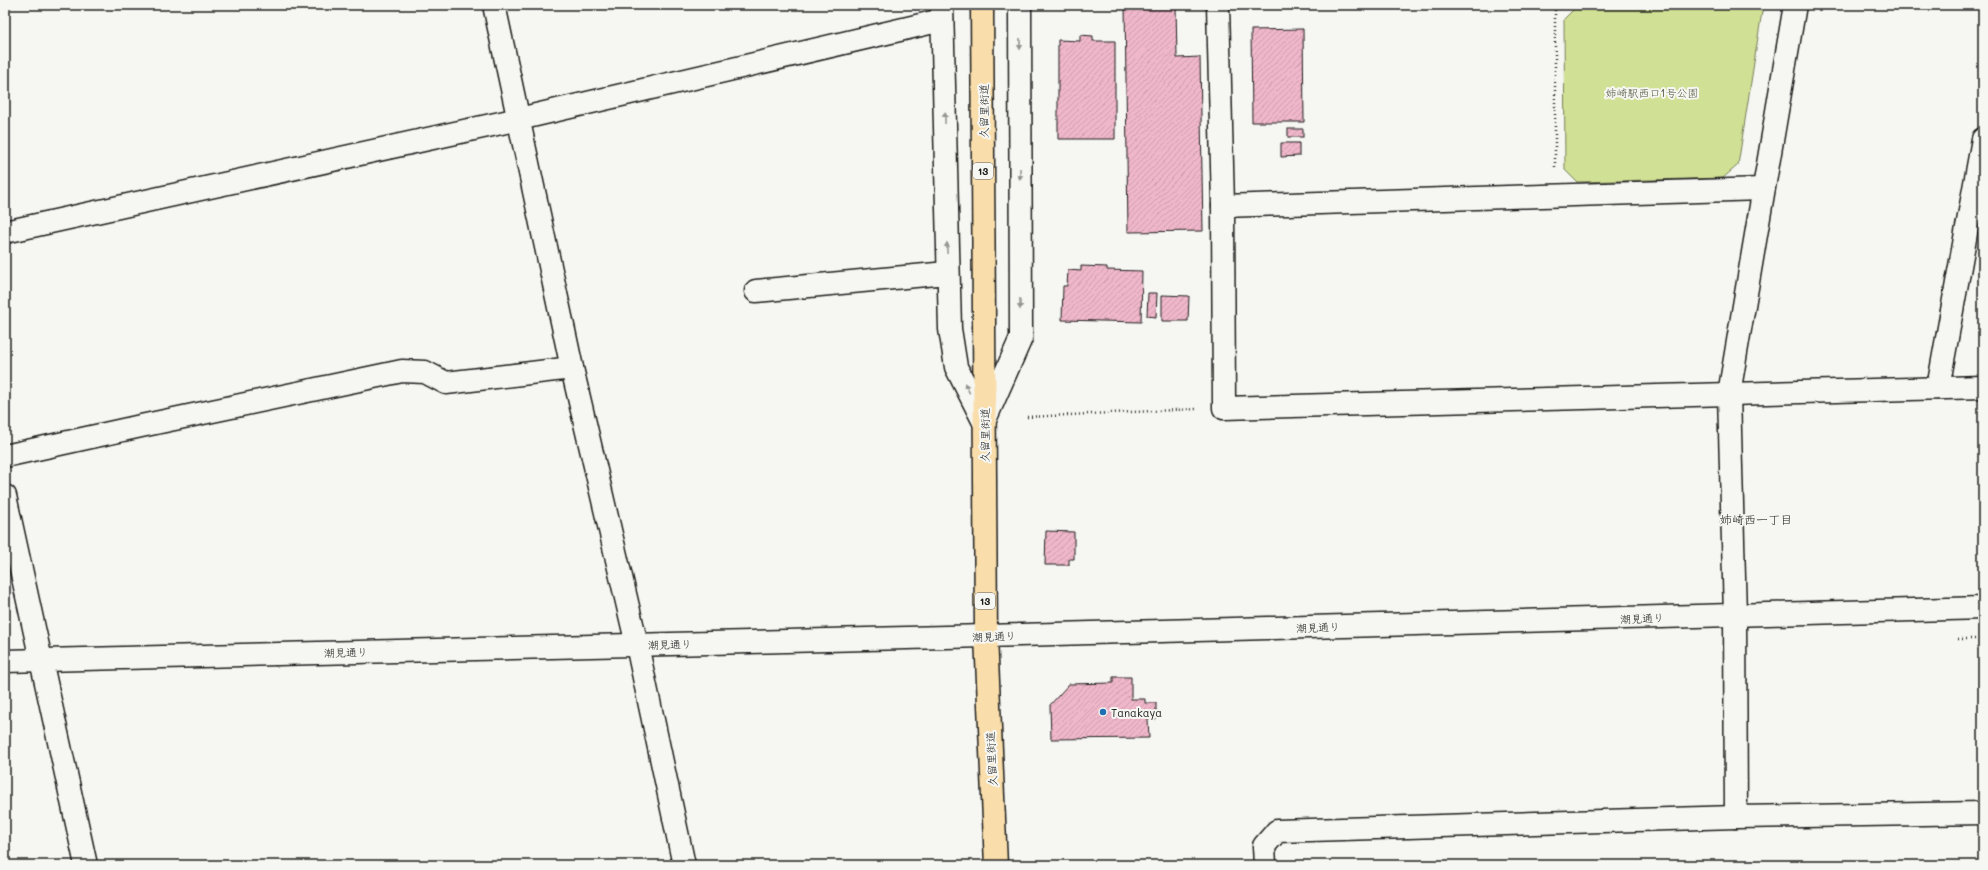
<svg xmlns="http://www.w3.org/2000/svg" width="1988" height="870" viewBox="0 0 1988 870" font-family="Mali,'Klee One',sans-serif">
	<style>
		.park { fill: #d0e195; stroke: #767e58 }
		.building { fill: url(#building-hatch); stroke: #1c1c1c }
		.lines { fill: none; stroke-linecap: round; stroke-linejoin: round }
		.minor-casing { stroke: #1c1c1c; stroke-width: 25 }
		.tertiary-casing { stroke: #1c1c1c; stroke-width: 25 }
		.primary-casing { stroke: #1c1c1c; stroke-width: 25 }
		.path { stroke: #1c1c1c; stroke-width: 2.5; stroke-dasharray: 1 3; stroke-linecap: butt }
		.minor { stroke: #f6f6f2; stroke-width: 22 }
		.tertiary { stroke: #f6f6f2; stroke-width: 22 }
		.primary { stroke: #f9deab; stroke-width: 22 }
		.oneway { fill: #949492 }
		.poi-dot { fill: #1f6fb2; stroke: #f6f6f2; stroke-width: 1.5 }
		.labels { text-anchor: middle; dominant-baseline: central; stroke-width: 4; stroke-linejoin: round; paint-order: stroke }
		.shield { fill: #f6f6f2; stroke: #5d5d5c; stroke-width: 1 }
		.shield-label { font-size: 10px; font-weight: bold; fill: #1c1c1c }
		.park-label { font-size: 11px; fill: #525740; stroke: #f6f6f2 }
		.street-label { font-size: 11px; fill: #1c1c1c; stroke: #f6f6f2 }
		.poi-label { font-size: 11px; fill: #1c1c1c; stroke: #f6f6f2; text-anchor: start }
		.neighbourhood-label { font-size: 12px; fill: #1c1c1c; stroke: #f6f6f2 }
	</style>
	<defs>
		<pattern id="building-hatch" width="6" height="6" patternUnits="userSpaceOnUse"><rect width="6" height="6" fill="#f0b7ca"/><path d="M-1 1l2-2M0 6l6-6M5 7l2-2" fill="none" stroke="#cd9dad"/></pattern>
	</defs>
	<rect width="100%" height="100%" fill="#f6f6f2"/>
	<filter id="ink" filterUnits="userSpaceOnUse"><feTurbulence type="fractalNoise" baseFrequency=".025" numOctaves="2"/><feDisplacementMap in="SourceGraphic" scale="8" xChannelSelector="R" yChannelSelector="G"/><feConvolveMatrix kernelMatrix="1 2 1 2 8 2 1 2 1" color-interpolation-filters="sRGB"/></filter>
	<g filter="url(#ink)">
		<path class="park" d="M1575,5h188l-25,160 -15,13 -146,4 -12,-12 -1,-151 10,-10z"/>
		<g class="building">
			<path d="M1125,5h51l1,53 23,-1 3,174 -75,1z"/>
			<path d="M1303,29l1,93h-52l-1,-92z"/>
			<path d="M1080,35l13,1v5h22v98h-57v-99l22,1z"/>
			<rect x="1288" y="129" width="15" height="8"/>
			<path d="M1281,143h18v13l-18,1z"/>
			<path d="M1081,266l26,1v3l35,1 -1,51 -79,-2 1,-34h4l1,-16 13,1z"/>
			<path d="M1148,293h9l-1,24 -9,-1z"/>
			<path d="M1162,295l27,1 -1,25h-26z"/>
			<path d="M1046,531l28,1v27h-5v6h-24z"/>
			<path d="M1113,677h18v22h14v4h11v16h-8l1,19 -98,1 -1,-34 19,-21 44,-1z"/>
		</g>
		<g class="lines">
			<defs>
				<g id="minor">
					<path d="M494,5l78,363 65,277 47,220"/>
					<path d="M942,5l8,324 6,38 28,55"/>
					<path d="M1218,5l5,201 1,202 759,-21"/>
					<path d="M1223,206l539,-17"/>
					<path d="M756,291l191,-18"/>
					<path d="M1938,388l45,-249"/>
					<path d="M984,422l37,-84 -1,-333"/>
					<path d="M5,456l136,-30 261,-55 23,1 21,11 126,-15"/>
					<path d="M5,496l81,369"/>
					<path d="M1735,615l1,202"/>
					<path d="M1265,865l-1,-19 13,-15 459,-14 247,-4"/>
				</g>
				<g id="tertiary">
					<path d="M5,232l514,-113 423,-99"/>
					<path d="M1735,615l-6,-221 66,-389"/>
					<path d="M5,661l981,-25 997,-28"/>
				</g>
				<path id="primary" d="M982,5l4,631 10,229"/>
			</defs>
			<use href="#minor" class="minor-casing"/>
			<use href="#tertiary" class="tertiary-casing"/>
			<use href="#primary" class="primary-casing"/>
			<g class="path">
				<path d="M1555,167v-162"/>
				<path d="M1027,417l169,-8"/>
				<path d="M1958,639h25"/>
			</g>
			<use href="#minor" class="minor"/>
			<use href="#tertiary" class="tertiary"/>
			<use href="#primary" class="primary"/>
		</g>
		<defs><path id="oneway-solid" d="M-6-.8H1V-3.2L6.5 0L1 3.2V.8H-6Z"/></defs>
		<g class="oneway">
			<use href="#oneway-solid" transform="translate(1020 44) rotate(90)"/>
			<use href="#oneway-solid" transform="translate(945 118) rotate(-91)"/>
			<use href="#oneway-solid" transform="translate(1020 174) rotate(90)"/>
			<use href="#oneway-solid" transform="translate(947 248) rotate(-91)"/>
			<use href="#oneway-solid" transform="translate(1020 304) rotate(90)"/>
			<use href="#oneway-solid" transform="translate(967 388) rotate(-117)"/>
		</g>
	</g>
	<circle class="poi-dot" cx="1103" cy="712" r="4"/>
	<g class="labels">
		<g class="shield">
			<rect x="973" y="163" width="20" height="16" rx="3"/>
			<rect x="975" y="593" width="20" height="16" rx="3"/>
		</g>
		<g class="shield-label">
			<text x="983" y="171">13</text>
			<text x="985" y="601">13</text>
		</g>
		<g class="park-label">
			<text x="1652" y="92">姉崎駅西口1号公園</text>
		</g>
		<g class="street-label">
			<text transform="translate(983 111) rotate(-90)">久留里街道</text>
			<text transform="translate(984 435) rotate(-90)">久留里街道</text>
			<text transform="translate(1642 618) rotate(-2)">潮見通り</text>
			<text transform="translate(1318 627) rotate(-2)">潮見通り</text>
			<text transform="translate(994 636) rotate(-2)">潮見通り</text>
			<text transform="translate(670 644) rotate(-1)">潮見通り</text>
			<text transform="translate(346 652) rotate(-1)">潮見通り</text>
			<text transform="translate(991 759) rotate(-93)">久留里街道</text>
		</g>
		<g class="poi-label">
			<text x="1111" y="712">Tanakaya</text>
		</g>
		<g class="neighbourhood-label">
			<text x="1756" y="519">姉崎西一丁目</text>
		</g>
	</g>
	<rect width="1988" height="870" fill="none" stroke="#f6f6f2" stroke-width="20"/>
	<rect x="10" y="10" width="1968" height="850" fill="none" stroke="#1c1c1c" stroke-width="1.5" filter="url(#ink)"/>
</svg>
